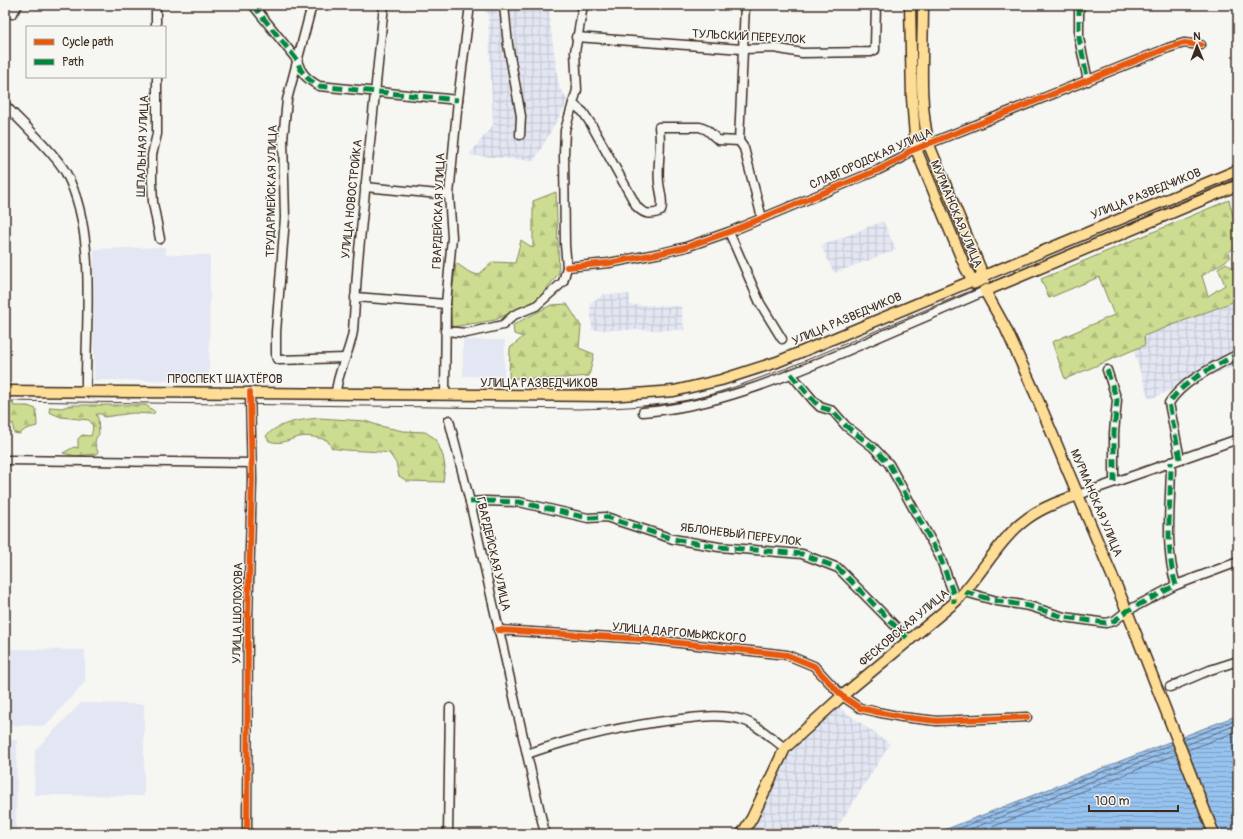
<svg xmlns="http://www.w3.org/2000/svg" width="1243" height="839" viewBox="0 0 1243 839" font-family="Pangolin,sans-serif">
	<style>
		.built { fill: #e3e7f3 }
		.industrial { fill: url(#industrial-grid) }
		.forest { fill: url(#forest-firs); stroke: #848458 }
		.water { fill: url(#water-rules); stroke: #72869d }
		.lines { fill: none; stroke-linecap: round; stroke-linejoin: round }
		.shore { stroke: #606772; stroke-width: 1 }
		.minor-casing { stroke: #3b2a1e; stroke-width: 11 }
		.major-casing { stroke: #3b2a1e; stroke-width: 13 }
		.minor { stroke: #f6f6f2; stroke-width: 8 }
		.major { stroke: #fedd96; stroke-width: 10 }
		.tram { stroke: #3b2a1e; stroke-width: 1 }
		.quiet { stroke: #00873e; stroke-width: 5; stroke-dasharray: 10 5; stroke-linecap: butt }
		.cycleway-casing { stroke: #f6f6f2; stroke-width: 8 }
		.cycleway { stroke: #e8590c; stroke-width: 6 }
		.labels { text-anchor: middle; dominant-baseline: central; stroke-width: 3; stroke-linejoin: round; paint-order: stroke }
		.street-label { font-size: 12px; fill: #3b2a1e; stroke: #f6f6f2 }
	</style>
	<defs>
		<pattern id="industrial-grid" width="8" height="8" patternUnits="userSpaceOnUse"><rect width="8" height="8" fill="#e3e7f3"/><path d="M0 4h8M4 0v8" fill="none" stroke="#c4c6d0"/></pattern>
		<pattern id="forest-firs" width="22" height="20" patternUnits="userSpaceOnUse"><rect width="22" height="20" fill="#ccdd91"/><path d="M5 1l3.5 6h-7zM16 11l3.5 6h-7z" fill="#b0be7d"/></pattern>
		<pattern id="water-rules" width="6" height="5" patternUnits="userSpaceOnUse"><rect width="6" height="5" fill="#97c3f1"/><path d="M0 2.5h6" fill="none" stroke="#7c9fc3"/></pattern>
	</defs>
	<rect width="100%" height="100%" fill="#f6f6f2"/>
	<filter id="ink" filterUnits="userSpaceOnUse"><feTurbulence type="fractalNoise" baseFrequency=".025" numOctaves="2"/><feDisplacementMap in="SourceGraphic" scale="8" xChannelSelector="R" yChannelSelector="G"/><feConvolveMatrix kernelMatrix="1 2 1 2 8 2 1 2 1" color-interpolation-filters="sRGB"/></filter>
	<g filter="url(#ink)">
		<g class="built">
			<path d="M165,247l1,8h44l-1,126 -115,-1v-131z"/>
			<path d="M463,340h42l-1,37 -41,-1z"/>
			<path d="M5,649l80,1v32l-40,44 -40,-1z"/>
			<path d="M81,703l63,1v92l-110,-1 1,-45z"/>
			<path d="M5,740h12l-1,94h-11z"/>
		</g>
		<g class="industrial">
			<path d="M475,5h75l-1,11 10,71 9,14 -34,60 -65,-6 24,-30 -5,-112z"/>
			<path d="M883,221l13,29 -62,23 -13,-27z"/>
			<path d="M605,294h25v11l51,1 3,24h-92l-2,-27z"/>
			<path d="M1238,296v69l-89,34 -14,-44 -2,-15z"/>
			<path d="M838,707l52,37 -57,90h-85l39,-78z"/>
		</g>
		<g class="forest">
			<path d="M556,192l3,81 -21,27 -43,20 -43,7 -2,-19 6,-45 13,9 9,3 15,-13 22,1 6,-23 12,8v-47z"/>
			<path d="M1229,200l7,28h2v16l-10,9 2,5 -28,18 6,20 17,-11 -7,-17 8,-5 12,9v28l-94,36 1,9 -80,34 -13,-37 62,-27 -15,-38 -50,21 -8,-19z"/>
			<path d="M567,304l14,22 -2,22 15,6 -5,22 -37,3 -43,-1 1,-30 13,-11 -9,-3 -1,-9 38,-20z"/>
			<path d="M5,403h8l1,3h14l8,3 1,17 -11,3 -7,5 -5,-1 -1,-10 -8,4z"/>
			<path d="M70,405h76l9,7 -2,2 -20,-1 -29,4 -2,-3h-6l2,4 1,16c-6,7 -4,11 -1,18l-2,2 -20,2 -13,-3 11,-6 4,1v-9l4,-4 9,1c2,-7 3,-11 -2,-16l-28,-3 -12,-5 1,-5 12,1z"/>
			<path d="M319,418l46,3 15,5 23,5 22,1 11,7 7,17 2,11 -2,15 -36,-1 -8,-5 -3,-13 -7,-10c-19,-3 -38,-1 -57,-5l-5,-8c-9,-2 -18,-5 -28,-3 -11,3 -18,8 -30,4l-3,-5c13,-14 35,-16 53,-18z"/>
		</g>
		<path class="water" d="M1238,715v119h-304z"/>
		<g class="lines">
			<g class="shore">
				<path d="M1184,740l54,-21"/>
				<path d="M1186,745l52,-21"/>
				<path d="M1188,750l50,-19"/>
				<path d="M945,834l228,-90"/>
				<path d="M958,834l216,-85"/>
				<path d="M974,834l203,-80"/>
			</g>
			<defs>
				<g id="minor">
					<path d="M156,5v22"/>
					<path d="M253,5l44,55c4,14 10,19 22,26l139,14"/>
					<path d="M312,5l-25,95 -4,39 2,79 -9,114v24l1,3 3,1 65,-2"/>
					<path d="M504,5l4,40 13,71 -1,19"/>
					<path d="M745,5l-6,136 5,7 18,70"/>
					<path d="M1079,5v33l9,43"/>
					<path d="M12,14l6,-9"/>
					<path d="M576,37l166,12 32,-1 28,5 69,-1 4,-2v-4l1,-41"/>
					<path d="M157,77v57l-5,21v26l1,22 7,36"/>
					<path d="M573,104l10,8 8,12 46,83c8,8 14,8 24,4 3,-9 -1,-19 -2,-28 -2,-19 3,-37 0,-56h41l7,3 11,10 21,1"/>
					<path d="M5,105c17,18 50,48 61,68 32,60 19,153 20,219"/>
					<path d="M365,187l84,8"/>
					<path d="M729,232l31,71 22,36"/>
					<path d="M567,267l42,-4 52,-10 25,-6 43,-15 149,-62 24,-12 6,-6 260,-104 16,-5 17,2"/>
					<path d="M355,297l91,7"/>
					<path d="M445,331l22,2 36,-8 11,-10 22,-9 27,-24 4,-15 -2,-22 -1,-91 1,-24 12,-40 -2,-38 8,-47"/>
					<path d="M1107,370l10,30 -3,33v49"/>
					<path d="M791,374l22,26 7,7 13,4 13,15 27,21 16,17 51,93 14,38v8"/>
					<path d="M336,393c1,-22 14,-40 17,-62l5,-71 26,-255"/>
					<path d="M445,395l1,-91 6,-67 -3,-42 9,-95 12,-95"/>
					<path d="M643,412c72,-5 140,-34 206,-62 45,-20 91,-39 136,-59"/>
					<path d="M449,420l21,82 75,332"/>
					<path d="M1180,459l-11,-56c15,-23 45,-36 69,-49"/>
					<path d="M5,460l247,3"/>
					<path d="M1171,462c0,40 -7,84 5,123"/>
					<path d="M1078,495l160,-56"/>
					<path d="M470,502l15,-1 34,1 69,16 18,-1 67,22 46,8 83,7 36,14 72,73"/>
					<path d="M965,592l32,9 32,5 35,11 42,6 8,-2 13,-10 49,-26 62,-23"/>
					<path d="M498,630l146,9 143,16 27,11 28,30 18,12 17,4 25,5 35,4 90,-4"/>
					<path d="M1170,687l40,-17 28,-9"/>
					<path d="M527,754c51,-18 101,-29 154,-35 19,-2 40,-5 58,0 17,4 32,19 46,29"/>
					<path d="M247,834l1,-218 4,-136 -2,-88"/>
					<path d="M448,834l2,-126"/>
				</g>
				<g id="major">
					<path d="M910,5l2,93 4,51 50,120 9,15"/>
					<path d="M923,5c0,46 -5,95 6,140l54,130 2,16 20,36 30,66 92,218 87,223"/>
					<path d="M985,291l253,-106"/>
					<path d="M5,391l604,5 65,-5 47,-11 56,-18 461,-192"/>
					<path d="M742,834l10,-16 33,-70 57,-52 112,-93c27,-26 43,-63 74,-85 15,-11 33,-17 50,-23"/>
				</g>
			</defs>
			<use href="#minor" class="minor-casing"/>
			<use href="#major" class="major-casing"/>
			<use href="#minor" class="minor"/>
			<use href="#major" class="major"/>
			<path class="tram" d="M5,401l574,8c33,-1 66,-2 98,-7 39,-6 76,-22 113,-35l448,-189"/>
			<g class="quiet">
				<path d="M253,5l44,55c4,14 10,19 22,26l139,14"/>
				<path d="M1079,5v33l9,43"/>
				<path d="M1107,370l10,30 -3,33v49"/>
				<path d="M791,374l22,26 7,7 13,4 13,15 27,21 16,17 51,93 14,38v8"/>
				<path d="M1180,459l-11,-56c15,-23 45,-36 69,-49"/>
				<path d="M470,502l15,-1 34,1 69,16 18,-1 67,22 46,8 83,7 36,14 72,73"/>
				<path d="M965,592l32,9 32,5 35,11 42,6 8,-2 13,-10 49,-26c-12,-39 -5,-83 -5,-123"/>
			</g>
			<defs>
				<g id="cycleway">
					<path d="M567,267l42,-4 52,-10 25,-6 43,-15 149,-62 24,-12 6,-6 260,-104 16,-5 17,2"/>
					<path d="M498,630l146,9 143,16 27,11 28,30 18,12 17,4 25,5 35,4 90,-4"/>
					<path d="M247,834l1,-218 4,-136 -2,-88"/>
				</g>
			</defs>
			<use href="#cycleway" class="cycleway-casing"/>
			<use href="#cycleway" class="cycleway"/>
		</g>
	</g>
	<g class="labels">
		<g class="street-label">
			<text transform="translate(749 37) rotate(3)">ТУЛЬСКИЙ ПЕРЕУЛОК</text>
			<text transform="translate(143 146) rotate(-88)">ШПАЛЬНАЯ УЛИЦА</text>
			<text transform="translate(871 159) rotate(-24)">СЛАВГОРОДСКАЯ УЛИЦА</text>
			<text transform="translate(272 191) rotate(-89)">ТРУДАРМЕЙСКАЯ УЛИЦА</text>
			<text transform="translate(1146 194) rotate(-22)">УЛИЦА РАЗВЕДЧИКОВ</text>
			<text transform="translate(352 199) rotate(-84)">УЛИЦА НОВОСТРОЙКА</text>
			<text transform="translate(439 211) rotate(-88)">ГВАРДЕЙСКАЯ УЛИЦА</text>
			<text transform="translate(956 214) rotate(67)">МУРМАНСКАЯ УЛИЦА</text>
			<text transform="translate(847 319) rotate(-23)">УЛИЦА РАЗВЕДЧИКОВ</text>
			<text x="225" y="379">ПРОСПЕКТ ШАХТЁРОВ</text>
			<text x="539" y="383">УЛИЦА РАЗВЕДЧИКОВ</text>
			<text transform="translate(1096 503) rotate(67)">МУРМАНСКАЯ УЛИЦА</text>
			<text transform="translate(741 535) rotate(7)">ЯБЛОНЕВЫЙ ПЕРЕУЛОК</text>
			<text transform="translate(493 554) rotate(77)">ГВАРДЕЙСКАЯ УЛИЦА</text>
			<text transform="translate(238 613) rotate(-89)">УЛИЦА ШОЛОХОВА</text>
			<text transform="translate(904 628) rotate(-40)">ФЕСКОВСКАЯ УЛИЦА</text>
			<text transform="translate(679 633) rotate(5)">УЛИЦА ДАРГОМЫЖСКОГО</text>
		</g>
	</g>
	<rect width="1243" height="839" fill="none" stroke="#f6f6f2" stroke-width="20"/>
	<rect x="10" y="10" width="1223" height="819" fill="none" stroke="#3b2a1e" stroke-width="1.5" filter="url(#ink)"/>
	<rect x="26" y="26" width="140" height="52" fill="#f6f6f2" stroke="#aba49d"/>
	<rect x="34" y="39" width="20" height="6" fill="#e8590c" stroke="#aba49d"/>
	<text x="62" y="46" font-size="12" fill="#3b2a1e">Cycle path</text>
	<rect x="34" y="59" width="20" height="6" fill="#00873e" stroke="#aba49d"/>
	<text x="62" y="66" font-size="12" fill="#3b2a1e">Path</text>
	<g transform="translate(1197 46) rotate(359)" stroke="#f6f6f2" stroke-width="3" paint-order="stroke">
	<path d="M0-3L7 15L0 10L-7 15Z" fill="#3b2a1e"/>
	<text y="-6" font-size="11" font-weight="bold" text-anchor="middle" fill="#3b2a1e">N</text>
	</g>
	<path d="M1089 805v6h89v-6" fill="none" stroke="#3b2a1e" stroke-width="2"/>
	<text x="1095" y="805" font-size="12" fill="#3b2a1e" stroke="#f6f6f2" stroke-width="3" paint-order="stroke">100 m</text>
</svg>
